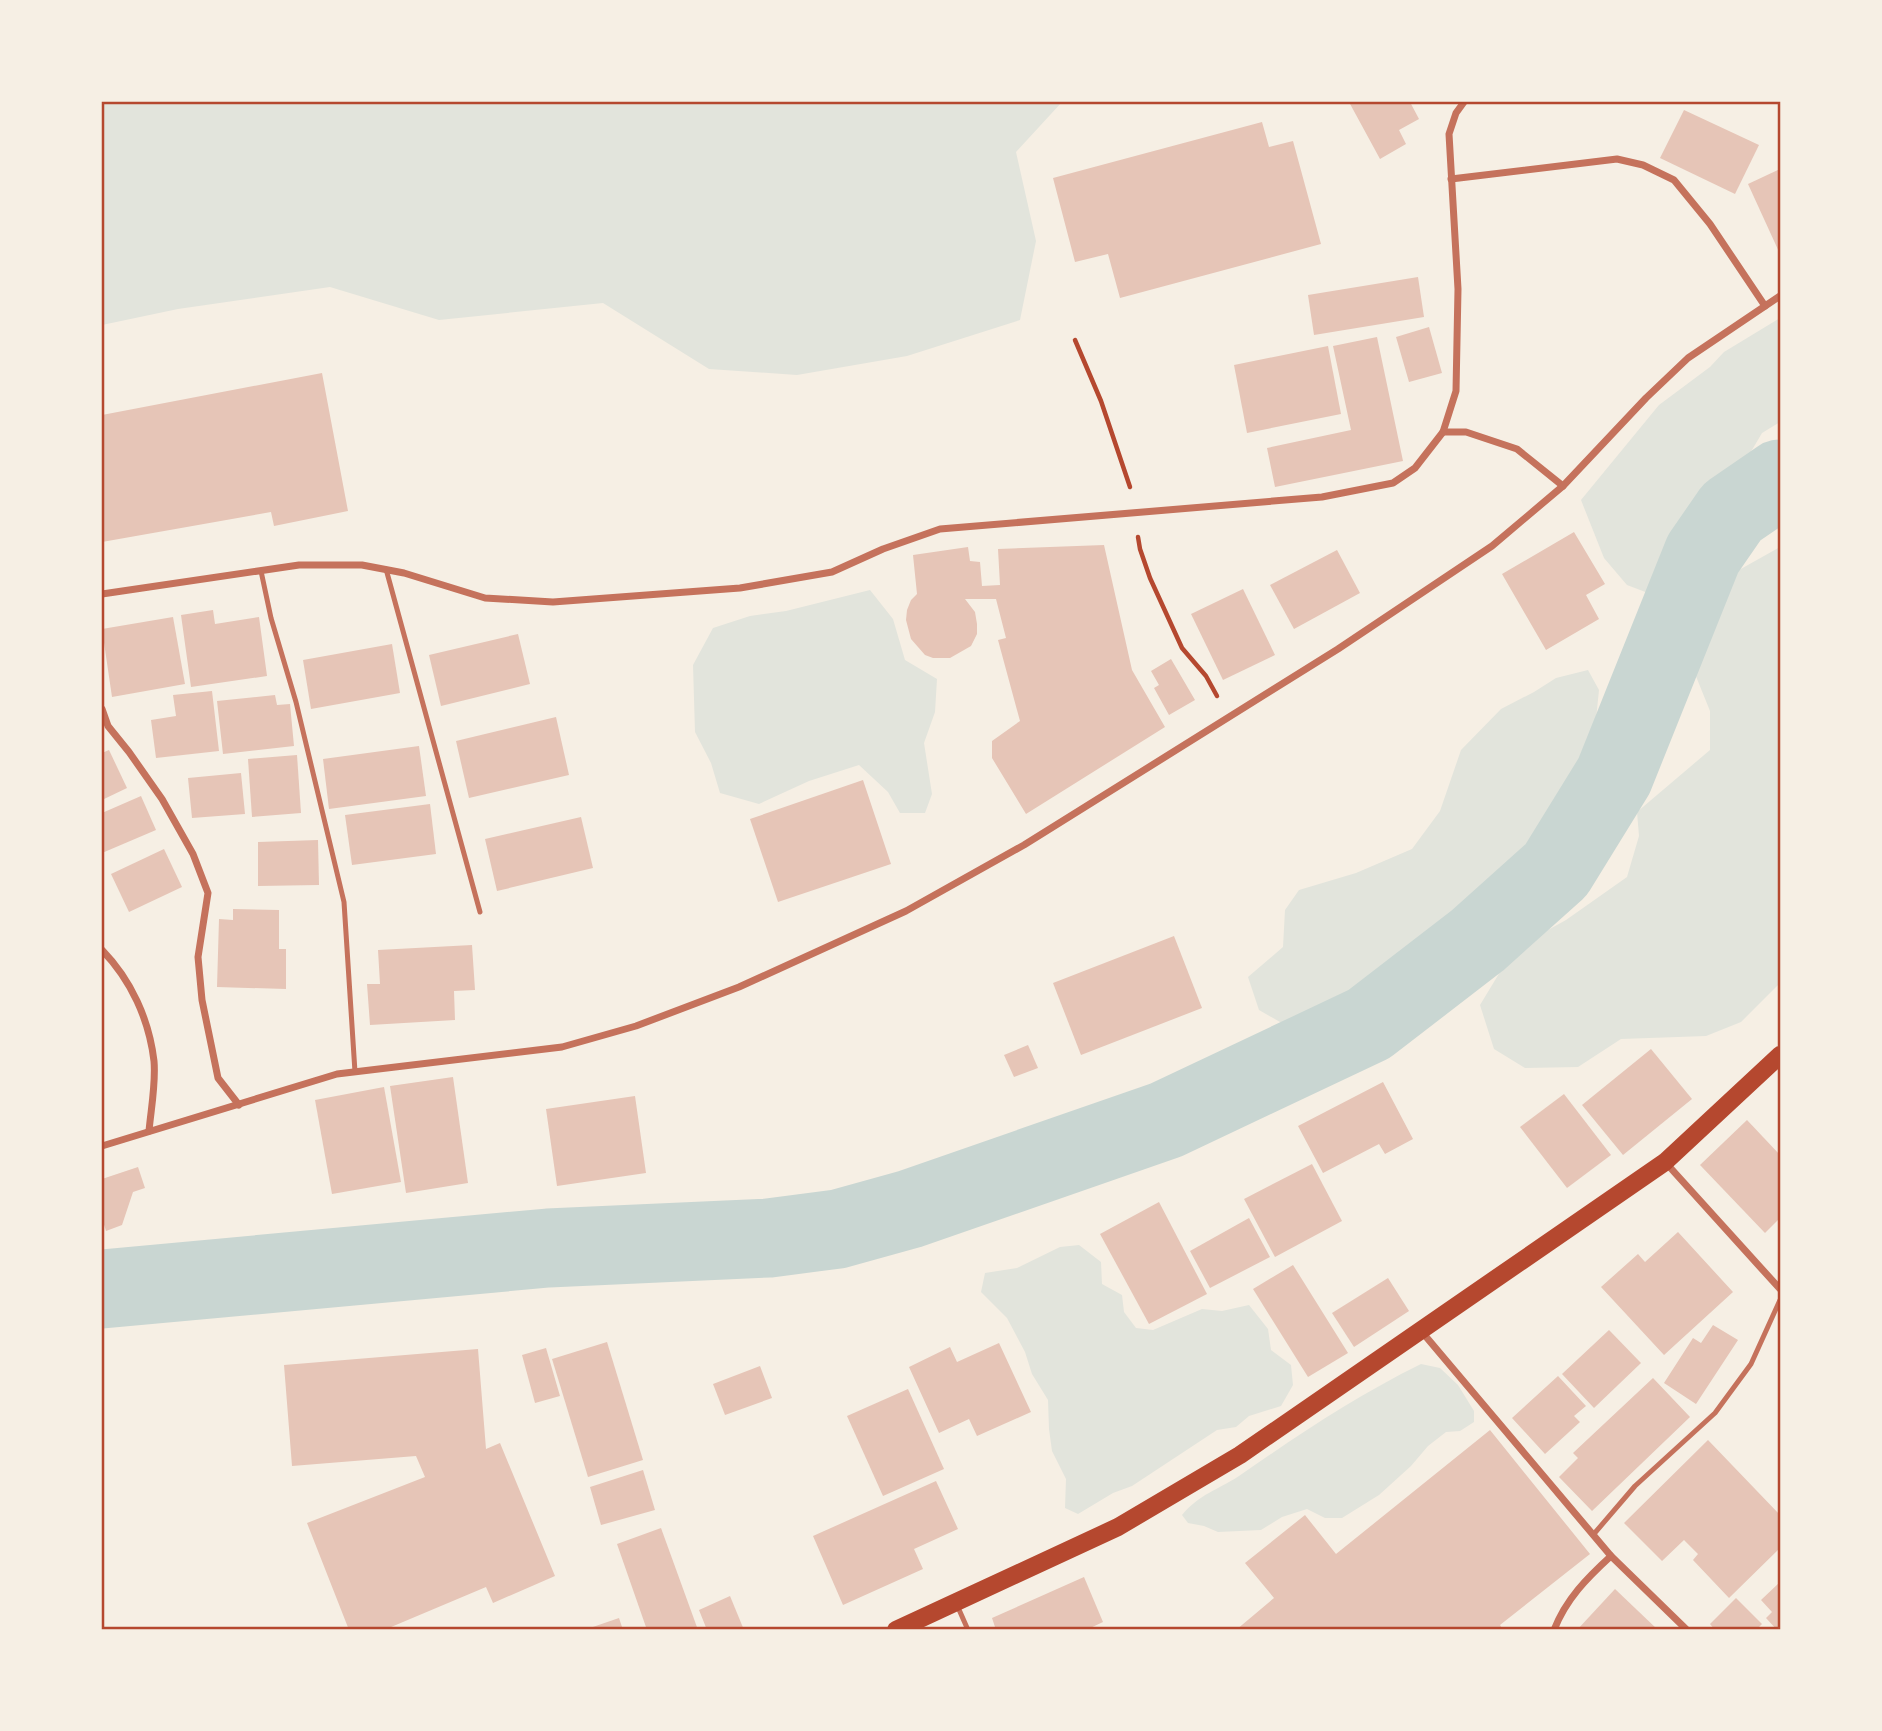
<svg xmlns="http://www.w3.org/2000/svg" width="1882" height="1731" viewBox="0 0 1882 1731" font-family="'DM Sans',sans-serif">
	<style>
		.green { fill: #e2e4dc }
		.lines { fill: none; stroke-linecap: round; stroke-linejoin: round }
		.river { stroke: #c9d6d2; stroke-width: 79 }
		.building { fill: #e6c5b7 }
		.path { stroke: #b5482f; stroke-width: 4.5 }
		.service { stroke: #c5725c; stroke-width: 5 }
		.minor { stroke: #c5725c; stroke-width: 7 }
		.primary { stroke: #b5482f; stroke-width: 18 }
		.neatline { fill: none; stroke: #b5482f; stroke-width: 2.5 }
	</style>
	<rect width="100%" height="100%" fill="#f6efe4"/>
	<g class="green">
		<path d="M102,102h960l-46,50 20,89 -16,79 -113,36 -110,19 -88,-6 -106,-66 -164,17 -109,-33 -152,22 -76,16z"/>
		<path d="M1780,318v104l-18,11 -26,44 -51,47 -14,37 -23,32 -21,-8 -23,-27 -23,-58 78,-95 51,-38 14,-15z"/>
		<path d="M1780,547v436l-39,39 -35,14 -85,3 -43,28 -53,1 -31,-19 -14,-44 23,-38 25,-26 38,-21 61,-43 12,-41 -2,-24 73,-62v-39l-19,-47v-25l11,-31 37,-38z"/>
		<path d="M870,590l23,29 12,41 32,19 -2,33 -11,31 8,51 -7,19h-25l-12,-21 -29,-27 -50,16 -50,23 -39,-11 -9,-30 -16,-31 -2,-67 20,-37 37,-12 36,-5z"/>
		<path d="M1588,670l11,20 -5,49 -26,42 -12,41 -41,33 -28,37 -31,32 -61,45 -20,3 -21,29 -67,25 -28,-16 -11,-33 35,-30 2,-37 14,-20 57,-17 56,-24 28,-38 21,-61 40,-41 33,-17 22,-14z"/>
		<path d="M1079,1245l22,17 1,22 20,11 2,17 12,16 17,2 49,-21 20,2 27,-6 19,24 3,21 20,15 2,20 -12,21 -32,10 -13,11 -19,3 -85,56 -19,7 -35,21 -13,-6 1,-29 -14,-28 -3,-22 -1,-29 -16,-26 -7,-22 -18,-34 -26,-26 4,-19 32,-5 43,-21z"/>
		<path d="M1421,1364l19,4 18,17 16,26v11l-14,9 -14,1 -18,14 -17,20 -32,29 -37,23h-17l-18,-9 -25,8 -21,13 -43,2 -14,-6 -16,-3 -6,-8c19,-22 34,-24 57,-39 59,-41 117,-80 182,-112z"/>
	</g>
	<g class="lines">
		<path class="river" d="M102,1289l446,-41 221,-10 69,-9 72,-20 256,-89 203,-96 109,-84 78,-70 58,-94 89,-222 29,-42 48,-33"/>
	</g>
	<g class="building">
		<path d="M1349,102h61l9,17 -20,11 7,14 -26,15z"/>
		<path d="M1684,110l75,35 -24,49 -75,-36z"/>
		<path d="M1262,122l7,25 24,-6 28,103 -201,54 -12,-44 -33,8 -22,-84z"/>
		<path d="M1780,169v85l-32,-70z"/>
		<path d="M1418,277l6,40 -110,18 -6,-40z"/>
		<path d="M1429,327l13,46 -33,9 -13,-45z"/>
		<path d="M1377,337l26,124 -128,26 -8,-39 84,-18 -18,-84z"/>
		<path d="M1328,346l13,68 -94,19 -13,-68z"/>
		<path d="M322,373l26,138 -74,15 -3,-14 -169,30v-127z"/>
		<path d="M1574,532l31,52 -19,11 13,24 -53,31 -44,-76z"/>
		<path d="M1104,545l28,125 33,57 -139,87 -34,-56v-17l28,-20 -22,-81 8,-2 -10,-39h-31l10,13 2,12v10l-6,12 -21,12h-17l-8,-3 -14,-16 -5,-19 1,-10 4,-10 6,-6 -4,-39 55,-8 2,14 10,1 2,24 18,-1 -2,-36z"/>
		<path d="M1337,550l23,43 -66,36 -24,-44z"/>
		<path d="M1243,589l32,66 -52,25 -32,-66z"/>
		<path d="M213,610l2,14 44,-7 8,59 -76,11 -10,-72z"/>
		<path d="M173,617l12,67 -73,13 -10,-68z"/>
		<path d="M518,634l12,50 -89,22 -12,-51z"/>
		<path d="M392,644l8,49 -89,16 -8,-49z"/>
		<path d="M1171,659l24,41 -26,15 -15,-27 5,-3 -8,-14z"/>
		<path d="M212,691l7,60 -63,7 -5,-38 25,-4 -3,-21z"/>
		<path d="M275,695l2,10 13,-1 4,42 -71,8 -6,-53z"/>
		<path d="M556,717l13,58 -100,23 -13,-57z"/>
		<path d="M419,746l7,50 -97,13 -6,-50z"/>
		<path d="M109,750l18,38 -25,12v-47z"/>
		<path d="M297,755l4,58 -49,4 -4,-58z"/>
		<path d="M241,773l4,41 -53,4 -4,-40z"/>
		<path d="M863,780l28,84 -113,38 -28,-83z"/>
		<path d="M141,796l15,34 -54,23v-40z"/>
		<path d="M430,804l6,50 -84,11 -7,-50z"/>
		<path d="M581,817l12,51 -96,23 -12,-52z"/>
		<path d="M318,840l1,45 -61,1v-44z"/>
		<path d="M164,849l18,38 -53,25 -18,-38z"/>
		<path d="M233,909l46,1v39h7v40l-69,-2 2,-68 14,1z"/>
		<path d="M1174,936l28,72 -121,47 -28,-72z"/>
		<path d="M472,945l3,45 -21,1 1,29 -85,5 -3,-41h13l-2,-34z"/>
		<path d="M1028,1045l10,23 -24,9 -10,-22z"/>
		<path d="M1651,1049l41,50 -69,56 -41,-50z"/>
		<path d="M453,1077l15,106 -62,10 -16,-107z"/>
		<path d="M1383,1082l30,57 -28,15 -6,-10 -56,29 -25,-47z"/>
		<path d="M384,1087l17,95 -69,12 -17,-94z"/>
		<path d="M1564,1094l47,61 -44,33 -47,-61z"/>
		<path d="M635,1096l11,77 -89,13 -11,-77z"/>
		<path d="M1747,1120l33,35v63l-15,15 -65,-68z"/>
		<path d="M1312,1164l30,57 -67,36 -31,-58z"/>
		<path d="M138,1167l7,21 -12,4 -11,33 -16,6 -4,-13v-39z"/>
		<path d="M1159,1202l48,92 -58,30 -49,-90z"/>
		<path d="M1249,1218l21,39 -60,31 -20,-37z"/>
		<path d="M1678,1232l55,60 -69,63 -63,-68 37,-33 7,8z"/>
		<path d="M1293,1265l55,88 -40,24 -55,-88z"/>
		<path d="M1388,1278l21,33 -55,36 -22,-34z"/>
		<path d="M1713,1325l25,15 -42,64 -32,-21 29,-45 8,5z"/>
		<path d="M1609,1330l32,33 -47,45 -32,-34z"/>
		<path d="M607,1342l36,118 -55,17 -36,-118z"/>
		<path d="M999,1343l32,69 -54,24 -8,-17 -30,14 -30,-66 41,-20 7,15z"/>
		<path d="M546,1348l14,48 -25,7 -13,-48z"/>
		<path d="M478,1349l8,100 14,-6 55,133 -62,27 -7,-16 -102,43h-35l-42,-107 118,-46 -9,-21 -124,10 -8,-101z"/>
		<path d="M760,1366l12,32 -47,17 -12,-31z"/>
		<path d="M1558,1376l28,30 -12,10 6,6 -35,32 -33,-36z"/>
		<path d="M1653,1378l37,39 -98,94 -33,-34 19,-19 -5,-5z"/>
		<path d="M908,1389l36,80 -61,27 -36,-80z"/>
		<path d="M1490,1430l100,124 -90,71 3,5h-267l38,-32 -29,-35 60,-48 31,39z"/>
		<path d="M1708,1440l72,75v33l-51,50 -36,-38 5,-6 -14,-14 -22,21 -38,-38z"/>
		<path d="M643,1470l12,40 -54,15 -11,-38z"/>
		<path d="M936,1481l22,48 -44,20 9,20 -80,36 -30,-69z"/>
		<path d="M661,1528l37,102h-51l-30,-86z"/>
		<path d="M1084,1577l19,45 -17,8h-90l-4,-12z"/>
		<path d="M1780,1582v48h-3l-11,-12 6,-6 -11,-12z"/>
		<path d="M1615,1589l43,41h-81z"/>
		<path d="M730,1596l14,34h-37l-8,-20z"/>
		<path d="M1736,1598l26,26 -6,6h-41l-5,-6z"/>
		<path d="M619,1618l4,12h-36v-1z"/>
	</g>
	<g class="lines">
		<g class="path">
			<path d="M1075,340l26,61 29,86"/>
			<path d="M1138,537l2,12 10,29 32,70 24,28 11,20"/>
		</g>
		<g class="service">
			<path d="M386,569l94,343"/>
			<path d="M261,571l10,47 25,84 48,200 11,170"/>
			<path d="M1593,1535l42,-49 80,-73 36,-49 29,-64"/>
			<path d="M957,1605l11,25"/>
		</g>
		<g class="minor">
			<path d="M1451,179l166,-20 26,6 31,15 36,44 55,82"/>
			<path d="M1443,432h23l51,17 46,37"/>
			<path d="M102,594l197,-29h63l42,8 81,25 68,4 187,-14 92,-16 51,-23 57,-20 382,-32 71,-14 22,-15 28,-36 13,-41 2,-102 -9,-155 7,-21 8,-11"/>
			<path d="M102,709l6,17 21,26 33,47 31,55 15,39 -10,64 4,43 16,78 21,27"/>
			<path d="M102,950c29,30 47,69 52,111 2,22 -3,48 -5,70"/>
			<path d="M102,1146l235,-72 225,-27 74,-21 103,-39 167,-76 118,-66 314,-196 154,-103 71,-60 83,-88 42,-40 92,-62"/>
			<path d="M1666,1163l114,126"/>
			<path d="M1422,1332l189,224 76,74"/>
			<path d="M1554,1630c12,-31 33,-52 57,-74"/>
		</g>
		<path class="primary" d="M896,1630l222,-103 122,-72 425,-293 115,-107"/>
	</g>
	<rect width="1882" height="1731" fill="none" stroke="#f6efe4" stroke-width="206"/>
	<rect x="103" y="103" width="1676" height="1525" class="neatline"/>
</svg>
